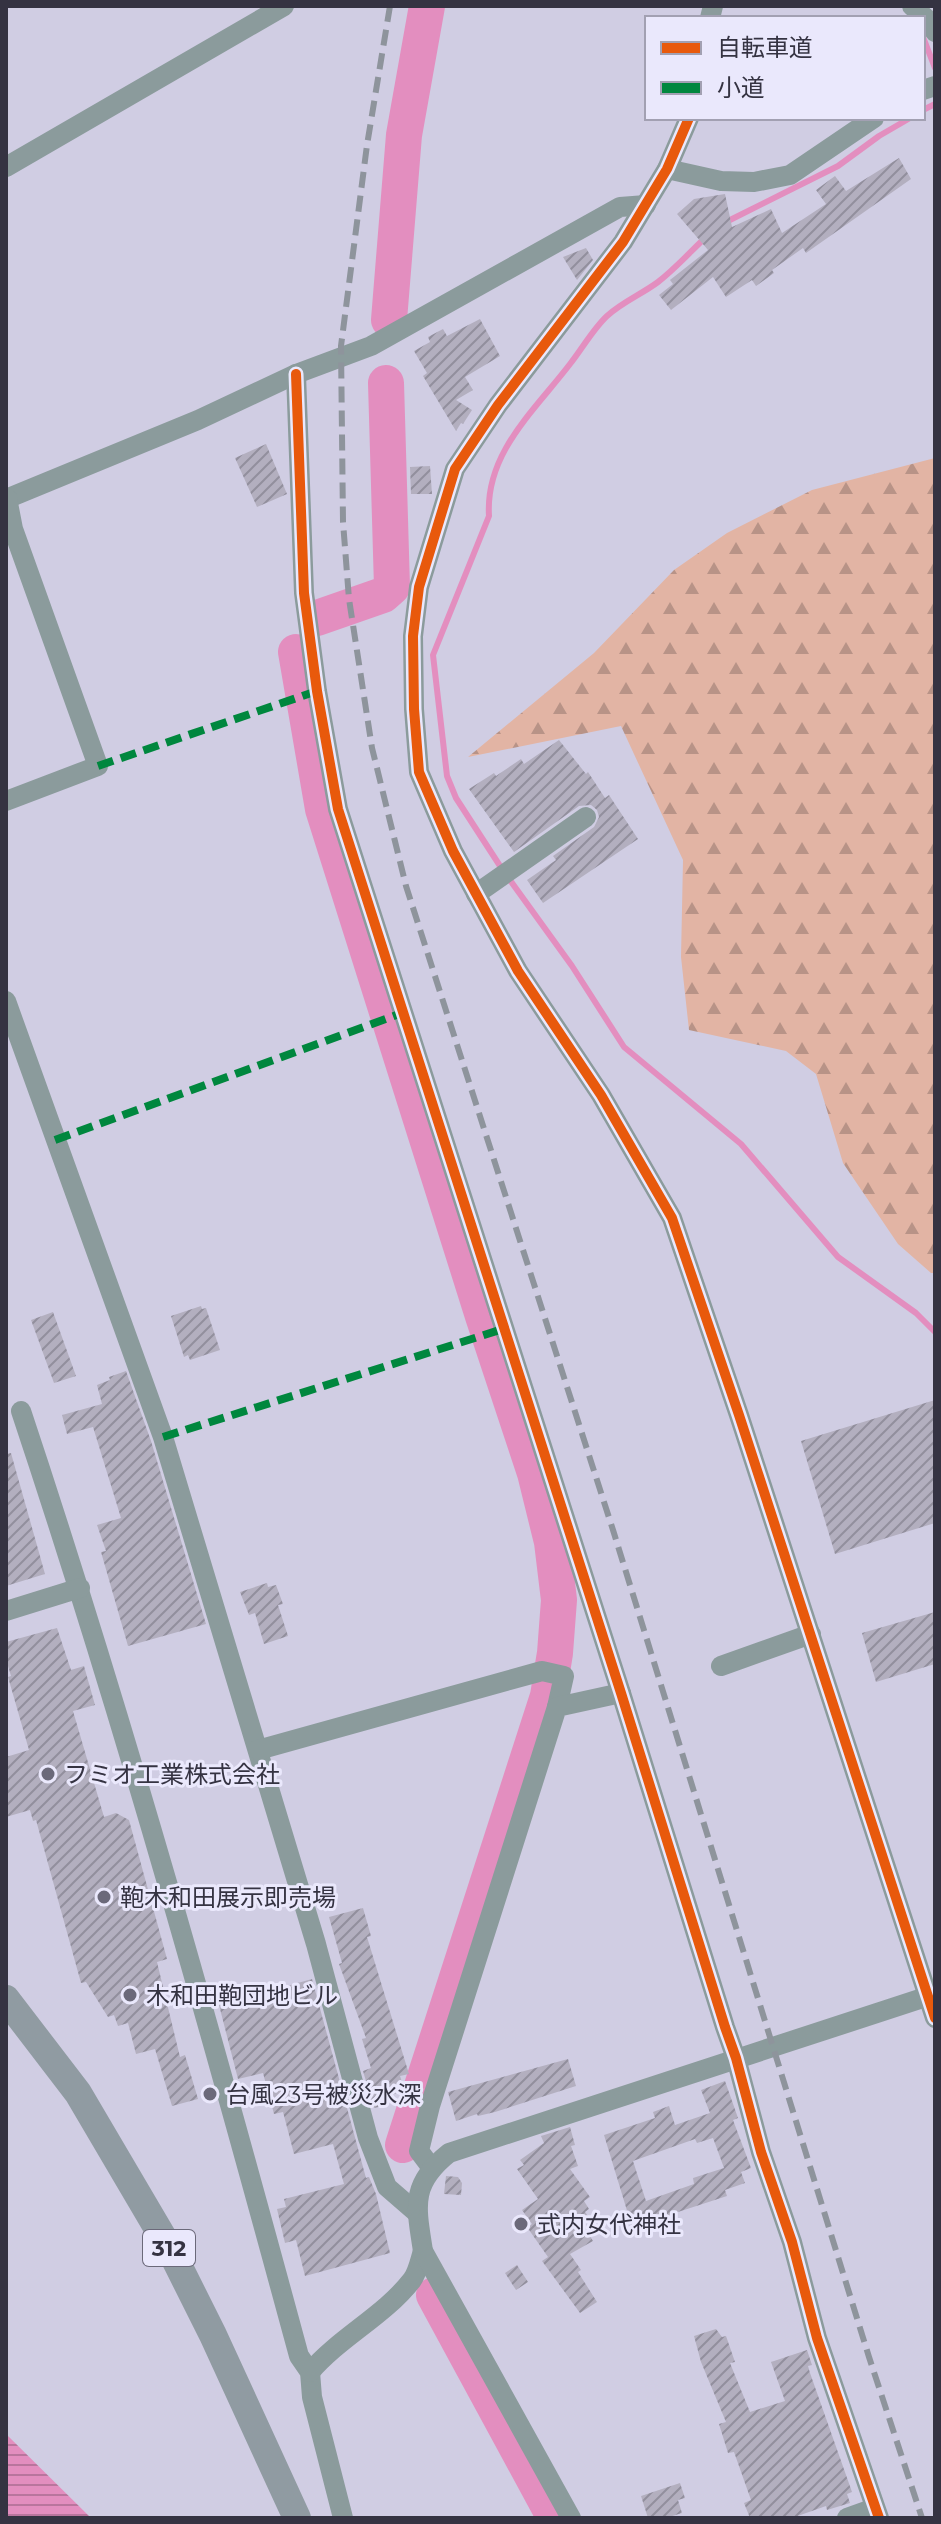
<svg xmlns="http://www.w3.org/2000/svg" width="941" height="2524" viewBox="0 0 941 2524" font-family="Montserrat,'Noto Sans JP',sans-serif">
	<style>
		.forest { fill: url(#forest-firs) }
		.water { fill: url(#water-rules) }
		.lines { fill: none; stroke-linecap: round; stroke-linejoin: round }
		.stream { stroke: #e38ebf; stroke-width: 6 }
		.river { stroke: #e38ebf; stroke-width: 36 }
		.building { fill: url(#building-hatch); fill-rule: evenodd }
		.minor { stroke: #8b9b9c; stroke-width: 20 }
		.highway { stroke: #909ba2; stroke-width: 28 }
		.rail { stroke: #8e949c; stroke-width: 6; stroke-dasharray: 16 8; stroke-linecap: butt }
		.quiet { stroke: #00873e; stroke-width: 8; stroke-dasharray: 16 8; stroke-linecap: butt }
		.cycleway-casing { stroke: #eae8fc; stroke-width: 15 }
		.cycleway { stroke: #e8590c; stroke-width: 10 }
		.poi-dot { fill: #6b697a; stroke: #eae8fc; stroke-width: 3 }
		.labels { text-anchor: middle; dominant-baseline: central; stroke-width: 6; stroke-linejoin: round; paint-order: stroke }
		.shield { fill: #eae8fc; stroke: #6b697a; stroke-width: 2 }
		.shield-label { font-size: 22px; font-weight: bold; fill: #353342 }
		.poi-label { font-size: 24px; fill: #353342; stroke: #eae8fc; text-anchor: start }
	</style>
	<defs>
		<pattern id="forest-firs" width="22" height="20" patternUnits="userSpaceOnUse" patternTransform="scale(2)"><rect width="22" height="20" fill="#e2b4a4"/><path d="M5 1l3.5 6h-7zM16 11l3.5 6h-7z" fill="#b89387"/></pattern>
		<pattern id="water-rules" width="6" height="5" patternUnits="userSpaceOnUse" patternTransform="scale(2)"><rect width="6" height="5" fill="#e38ebf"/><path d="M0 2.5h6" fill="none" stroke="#b9759d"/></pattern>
		<pattern id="building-hatch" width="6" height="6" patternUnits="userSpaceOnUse" patternTransform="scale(2)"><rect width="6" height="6" fill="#b3afbf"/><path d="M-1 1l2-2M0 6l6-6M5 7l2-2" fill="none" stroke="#928f9d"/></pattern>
	</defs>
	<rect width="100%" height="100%" fill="#d0cde3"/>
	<path class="forest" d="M935,458v815h-4l-33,-29 -55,-81 -27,-89 -30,-23 -97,-21 -8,-73 2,-97 -62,-134 -153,31 126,-104 80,-83 53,-37 85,-43z"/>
	<path class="water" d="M6,2434l85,84h-85z"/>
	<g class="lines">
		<g class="stream">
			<path d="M923,37l12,31"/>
			<path d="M923,110l12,-6"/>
			<path d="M726,222l112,-56 41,-30 31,-18"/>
			<path d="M707,236c-16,15 -32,33 -49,46 -16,12 -36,20 -51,34 -14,13 -25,33 -37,48 -35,46 -85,89 -81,152l-56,139 14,121 9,22 46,71 70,97 52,81 117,97 97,113 78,56 19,19"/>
		</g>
		<g class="river">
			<path d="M389,320l15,-185 23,-129"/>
			<path d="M317,618l66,-23 9,-8 -6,-204"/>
			<path d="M296,652l27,157 160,507 52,157 17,69 7,58 -4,53 -7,43 -145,449"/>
			<path d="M434,2295l121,223"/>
		</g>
	</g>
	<g class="building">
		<path d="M899,158l12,21 -105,74 -3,-5 -31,22 2,3 -18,13 -4,-6 -26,17 -13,-20 -42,33 -12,-15 14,-11 -3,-4 38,-30 -31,-36 17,-15 31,-5 7,33 39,-18 11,24 44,-29 -10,-14 19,-14 11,15z"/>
		<path d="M586,248l7,12 -16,20 -14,-23z"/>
		<path d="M480,319l20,37 -35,21 8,13 -17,10 16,10 -9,14 -2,-1 -5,8 -33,-55 4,-3 -13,-22 16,-9 -2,-5 15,-8 4,7z"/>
		<path d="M266,444l21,50 -30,13 -22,-49z"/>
		<path d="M430,466l2,28h-21l-1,-27z"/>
		<path d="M559,740l27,34 2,-2 17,26 4,-3 29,44 -95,64 -16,-23 29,-20 -3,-4 41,-29 5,-10 -2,-7 -6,-5 -12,1 -65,46 -45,-63 25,-16 2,3 25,-17 3,5z"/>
		<path d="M201,1306l1,3 4,-1 14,42 -30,10 -2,-5 -4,2 -13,-41z"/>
		<path d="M53,1312l23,64 -22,7 -23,-63z"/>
		<path d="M126,1371l25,70 55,183 -78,22 -27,-94 5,-1 -9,-26 24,-7 -28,-91 -26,7 -5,-19 40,-11 -5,-19 13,-5 -1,-3z"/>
		<path d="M935,1400v123l-100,31 -34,-113z"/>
		<path d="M11,1453l34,121 -39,12v-132z"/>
		<path d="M267,1583l1,4 8,-2 7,19 -5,1 10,31 -24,8 -9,-31 -6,2 -9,-23z"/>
		<path d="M935,1612v52l-59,18 -14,-49z"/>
		<path d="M57,1628l14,42 13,-4 11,39 -22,6 31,106 12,-4 13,7 38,139 -10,3 23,95 5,-2 13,44 -26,7 -17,-57 -19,5 -8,-31 -10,3 -4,-11 -6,2 -22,-35 -5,1 -45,-163 -3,1 -3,-11 -24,7v-60l23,-7 -21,-73 3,-1 -5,-17v-17z"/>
		<path d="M363,1908l8,28 -4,1 42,137 -9,2 5,15 -24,7 2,8 -9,2 -11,-37 8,-3 -9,-29 4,-1 -27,-74 3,-1 -13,-46z"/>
		<path d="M312,1979l54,199 3,-1 7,17 14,59 -85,23 -9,-36 -11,3 -8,-34 9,-2 -2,-8 60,-15 -11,-40 -39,10 -11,-42 -9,2 -11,-41 -25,6 -19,-74z"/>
		<path d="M568,2059l8,27 -81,26 -17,4 -1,-2 -21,7 -8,-29z"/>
		<path d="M725,2081l13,37 -5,2 18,48 -10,4 4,11 -20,7 2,6 -95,31 -28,-92 51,-17 -2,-6 16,-6 6,19 35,-12 -9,-23zM713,2138l11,30 -31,10 1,6 -48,17 -13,-40 62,-22 2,4z"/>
		<path d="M570,2127l5,18 -4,1 7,20 -8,3 20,28 -6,4 5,8 -4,3 3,4 -7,5 12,20 -23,13 11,16 -3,2 19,30 -17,11 -38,-52 6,-4 -21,-30 5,-3 -10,-14 16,-11 -21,-30 7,-4 -4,-5 24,-17 -3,-7z"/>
		<path d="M446,2176l12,1 4,6 -1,12 -17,-1z"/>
		<path d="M517,2265l11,17 -12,8 -11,-17z"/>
		<path d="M716,2329l6,8 4,-1 9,26 -5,1 20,49 35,-11 -14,-39 36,-12 5,15 -4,1 2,7 42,119 -5,2 3,9 -23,7 -1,-4 -34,12h-42l-6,-15 7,-3 -17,-48 -6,1 -9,-29 7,-2 -25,-60 -7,-26z"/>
		<path d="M680,2483l5,15 -7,2 4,13 -16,5h-18l-7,-22z"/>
	</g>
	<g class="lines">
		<g class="minor">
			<path d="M912,6l16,14 7,12"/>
			<path d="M710,18l3,-12"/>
			<path d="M923,90l12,-4"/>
			<path d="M689,118l-22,51 -44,73 -125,163 -43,64 -36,118 -6,49 1,73 5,63 34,79 65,120 83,124 71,123 67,197 196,603"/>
			<path d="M6,167l278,-161"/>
			<path d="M667,169l54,12 33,1 36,-7 84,-57"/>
			<path d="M296,374l8,219 13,98 21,118 283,884 104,334 11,31 25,94 31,90 25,96 62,180"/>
			<path d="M6,499l192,-79 98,-46 75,-28 249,-139 26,-2"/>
			<path d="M6,801l92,-35 -85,-237 -6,-31"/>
			<path d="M476,894l110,-77"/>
			<path d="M6,1001l157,436 153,507 52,194 19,49 30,26"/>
			<path d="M21,1411c104,312 192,628 278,945l11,16 2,25 31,121"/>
			<path d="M6,1611l74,-23"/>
			<path d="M721,1666l90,-32"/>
			<path d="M258,1750l284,-79 22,5 -7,31"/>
			<path d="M431,2167l-12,-16 11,-45 127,-399 64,-14"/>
			<path d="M310,2372c30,-35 74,-56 102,-92 6,-8 8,-20 11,-29"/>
			<path d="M571,2518l-148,-267c-7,-45 -13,-67 26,-98l486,-159"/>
			<path d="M847,2518l28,-10"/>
		</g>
		<path class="highway" d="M6,1999l72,94 93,158 42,84 84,183"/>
		<path class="rail" d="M390,6l-23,139 -26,201 2,176 6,77 23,149 34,138 207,644 256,827 53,161"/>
		<g class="quiet">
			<path d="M98,766l219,-75"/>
			<path d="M55,1140l347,-127"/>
			<path d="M163,1437l340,-108"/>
		</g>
		<defs>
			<g id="cycleway">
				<path d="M689,118l-22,51 -44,73 -125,163 -43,64 -36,118 -6,49 1,73 5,63 34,79 65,120 83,124 71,123 67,197 196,603"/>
				<path d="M296,374l8,219 13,98 21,118 283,884 104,334 11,31 25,94 31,90 25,96 62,180"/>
			</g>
		</defs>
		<use href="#cycleway" class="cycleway-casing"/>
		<use href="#cycleway" class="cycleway"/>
	</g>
	<g class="poi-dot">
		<circle cx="48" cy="1774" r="8"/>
		<circle cx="104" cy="1897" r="8"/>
		<circle cx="130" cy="1995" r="8"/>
		<circle cx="210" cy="2094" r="8"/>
		<circle cx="521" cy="2224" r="8"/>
	</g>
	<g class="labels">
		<rect class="shield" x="143" y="2230" width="52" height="36" rx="6"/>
		<g class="shield-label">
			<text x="169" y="2248">312</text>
		</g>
		<g class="poi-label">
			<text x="64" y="1774">フミオ工業株式会社</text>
			<text x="120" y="1897">鞄木和田展示即売場</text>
			<text x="146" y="1995">木和田鞄団地ビル</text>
			<text x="226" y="2094">台風23号被災水深</text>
			<text x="537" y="2224">式内女代神社</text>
		</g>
	</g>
	<rect width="941" height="2524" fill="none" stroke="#353342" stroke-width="16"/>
	<rect x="645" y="16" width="280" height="104" fill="#eae8fc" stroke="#a2a0b2" stroke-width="2"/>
	<rect x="661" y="42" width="40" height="12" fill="#e8590c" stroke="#a2a0b2" stroke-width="2"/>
	<text x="717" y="56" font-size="24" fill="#353342">自転車道</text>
	<rect x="661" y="82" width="40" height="12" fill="#00873e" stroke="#a2a0b2" stroke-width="2"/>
	<text x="717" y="96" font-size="24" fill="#353342">小道</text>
</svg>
